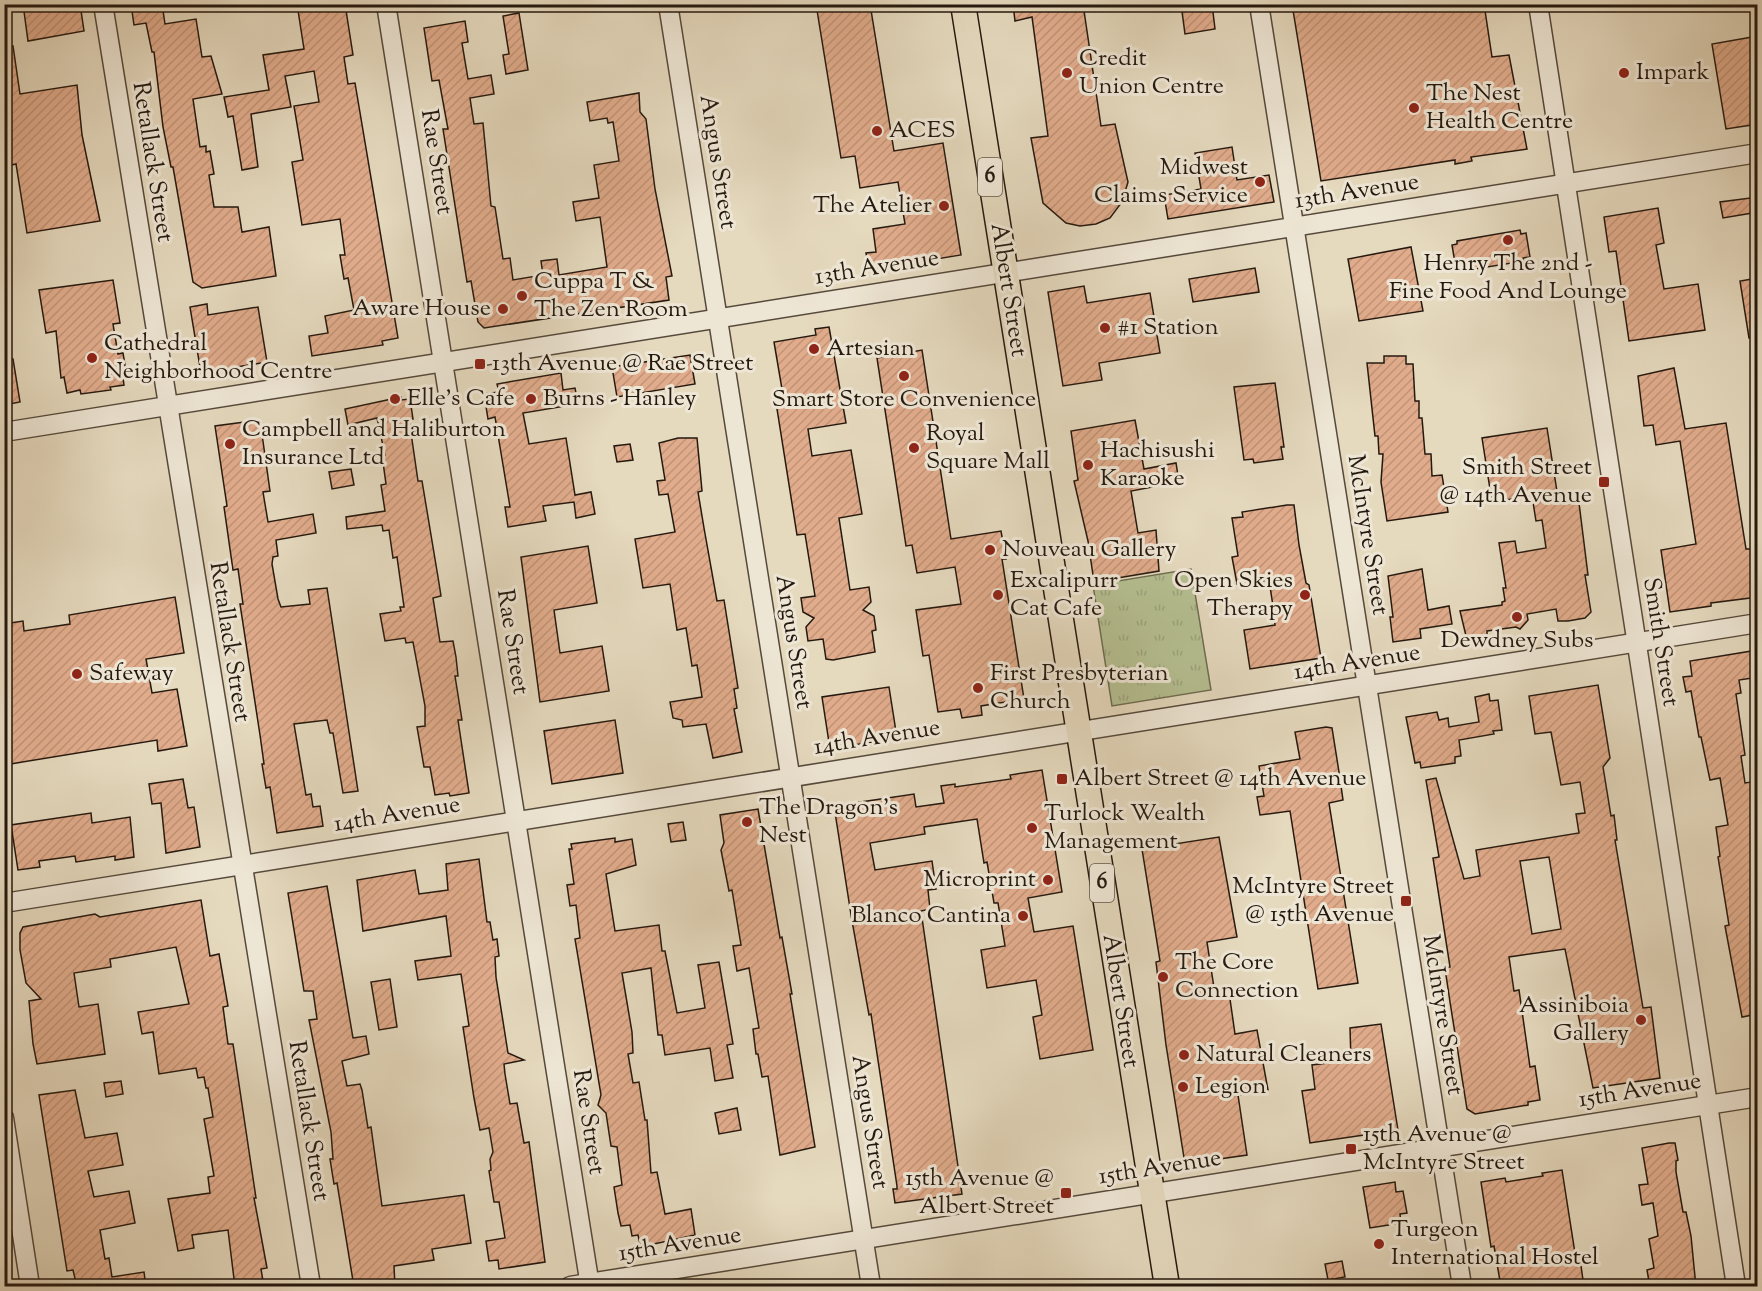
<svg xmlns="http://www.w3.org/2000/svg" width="1762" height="1291" viewBox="0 0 1762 1291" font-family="'Sorts Mill Goudy',serif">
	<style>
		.grass { fill: url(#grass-tufts); stroke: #6d6c50; stroke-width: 1.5 }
		.building { fill: url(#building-hatch); stroke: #25190f; stroke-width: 1.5; fill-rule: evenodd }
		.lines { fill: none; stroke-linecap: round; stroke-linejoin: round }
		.minor-casing { stroke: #55493b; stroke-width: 21 }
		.major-casing { stroke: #25190f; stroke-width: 27 }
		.minor { stroke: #eee6d5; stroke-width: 18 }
		.major { stroke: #e5d9be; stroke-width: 24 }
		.poi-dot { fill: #8f2418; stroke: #eee6d5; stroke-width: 2 }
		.labels { text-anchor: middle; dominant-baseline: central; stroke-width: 6; stroke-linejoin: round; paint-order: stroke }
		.shield { fill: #eee6d5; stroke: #61564a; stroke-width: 1.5 }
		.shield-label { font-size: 22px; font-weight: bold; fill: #25190f }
		.poi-label { font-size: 24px; fill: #25190f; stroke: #eee6d5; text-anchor: start }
		.street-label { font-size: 24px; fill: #25190f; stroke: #eee6d5 }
	</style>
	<defs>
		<pattern id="grass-tufts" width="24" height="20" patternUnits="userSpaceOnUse" patternTransform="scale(1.5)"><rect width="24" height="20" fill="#b5bf91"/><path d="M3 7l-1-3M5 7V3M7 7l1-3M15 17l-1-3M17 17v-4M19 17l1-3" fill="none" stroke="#9ca47c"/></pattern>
		<pattern id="building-hatch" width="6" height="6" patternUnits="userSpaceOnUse" patternTransform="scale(1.5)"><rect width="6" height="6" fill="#e1ac8c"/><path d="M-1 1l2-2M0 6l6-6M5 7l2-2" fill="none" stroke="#c19378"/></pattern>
	</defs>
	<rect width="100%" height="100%" fill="#e5d9be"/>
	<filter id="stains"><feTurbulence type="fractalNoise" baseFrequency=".00333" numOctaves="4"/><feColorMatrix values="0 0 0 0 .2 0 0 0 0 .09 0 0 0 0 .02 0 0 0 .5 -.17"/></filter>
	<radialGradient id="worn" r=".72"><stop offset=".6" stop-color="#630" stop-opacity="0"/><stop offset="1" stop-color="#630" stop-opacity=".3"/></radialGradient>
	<path class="grass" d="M1191,569l20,121 -99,16 -19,-121z"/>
	<g class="building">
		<path d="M23,4h57l4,27 -56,10z"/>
		<path d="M131,4h31l3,20 31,-5 6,38 9,-1 11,38 -29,5 7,48 6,-1v6l4,-1 4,23 -5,1 5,32h24l4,25 27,-5 7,49 -74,12 -9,-6 -20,-115h-2l-8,-40 -9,-75h-2l-6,-29 -12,2z"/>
		<path d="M297,4h48l8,51 -9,2 4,27 7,-1 43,255 -16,3 1,4 -71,11 -3,-20 19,-3 -3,-17 29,-6 -6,-32 -4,1 -4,-24h5l-5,-36 -38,6 -10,-63 11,-2 -9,-54 25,-4 -5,-31 -29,5 6,31 -40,7 7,53 -16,3 -9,-54 -5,1 -4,-20 45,-7 -6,-35 41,-6z"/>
		<path d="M816,4h54l24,147 49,-8 18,112 -92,15 -3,-17 10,-1 -3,-23 32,-5 -7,-42 -38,6 -5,-32 -14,2z"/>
		<path d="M1013,4h70l18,122 14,-2 13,58 -6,20 -12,16 -14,6 -16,2 -14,-3 -23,-20 -12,-65 17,-2 -16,-119 -17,4z"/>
		<path d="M1181,4h31l3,25 -30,5z"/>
		<path d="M1292,4h192l8,53 17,-2 18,94 -56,8 1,4 -17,3v-4l-134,21z"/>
		<path d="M519,13l9,57 -22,4 -3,-19 6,-1 -6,-38z"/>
		<path d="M465,21l3,21 -6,1 6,36 23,-4 3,19 -24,4 4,26 9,-1 8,83 4,1 8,52 7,-1 3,22 30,-5 -2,-14 7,-1 9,-1 2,16 48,-8 -7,-50 -24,4 -3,-19 26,-4 -5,-33 25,-4 -6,-39 -5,1 -1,-5 -17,3 -3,-19 52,-9 1,19 6,7 9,70 17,87 -6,1 3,23 -185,28 -6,-6 -7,-41 -4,1 -24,-153h5l-9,-49 -7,1 -8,-53z"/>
		<path d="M1758,36v88l-32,5 -14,-85z"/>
		<path d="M4,46h9l7,48 57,-9 5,50 18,86 -73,12 -11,-69 -9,2 -3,-14z"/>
		<path d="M1232,147l5,33 32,-5 5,27 -106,17 -4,-24 37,-6 -6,-36z"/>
		<path d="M1758,197v15l-35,6 -3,-16z"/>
		<path d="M1658,208l6,35 -8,2 8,44 34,-5 7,46 -76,11 -13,-90 -7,1 -5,-35z"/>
		<path d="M1520,230l1,4 5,-1 4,24 -7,1 1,3 -61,10 -1,-3 -6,1 -4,-24 5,-1v-3z"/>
		<path d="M1411,247l12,64 -64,10 -11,-62z"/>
		<path d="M1255,268l4,24 -66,10 -4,-23z"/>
		<path d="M1758,278v59l-9,1 -9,-57z"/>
		<path d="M113,280l7,43 -7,1 5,30 5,-1 4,25h-4l1,7 -14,2 1,3 -30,4 -1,-4 -13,3 -3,-16 -3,1 -5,-47 -10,2 -7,-43z"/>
		<path d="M1084,286l3,17 63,-10 10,60 -61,10 3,17 -39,6 -15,-94z"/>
		<path d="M207,304l1,11 50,-8 9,55 -66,11 -11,-66z"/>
		<path d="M829,327l17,96 -38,6 4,27 39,-6 11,64 -23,4 11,72 19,-3 2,15 -8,8 11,6 2,14 -4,1 3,21 -42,8 -7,-1 -3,-20 -15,2 -2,-14 8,-9 -11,-6 -2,-14 14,-2 -10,-62 -8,1 -23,-145 8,-1 -8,-47 42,-7 -1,-6z"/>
		<path d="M922,350l29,189 50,-8 5,28h-4l22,140 -43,7 1,9 -20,3 -2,-9 -22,3 -9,-57 -6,1 -7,-46 45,-6 -6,-37 -38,6 -5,-28 -6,1 -29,-188z"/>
		<path d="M690,355l5,29 -78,13 -5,-30z"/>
		<path d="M1384,356h22v8h7l2,37h4v17h3l3,36h6l1,22 10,-1 6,37 -61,9 -6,-39 2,-28h-4l-1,-18h-3l-8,-73h17z"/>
		<path d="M4,359h9l7,43 -16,3z"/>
		<path d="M1674,368l11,61 41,-6 20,126h7l1,10 4,-1v39l-47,6v3l-41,6 -9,-62 35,-6 -16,-103 -24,4 -3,-20 -9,1 -6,-50z"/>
		<path d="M561,373l2,17 12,-2 3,16 -55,9 6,31 37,-6 9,57 16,-3 4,22 -19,4 -2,-16 -31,4 3,15 -38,6 -3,-20h5l-15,-90 -7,2 -4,-25 15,-2 -2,-8z"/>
		<path d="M1275,383l9,64h-3l2,12 -29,4 -1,-4 -9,1 -10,-73z"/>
		<path d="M401,397v3l9,-1 3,20h-4l9,62h4l16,96 3,19 -8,2 7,44 13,-1 3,16 2,19h-3l7,44h-4l11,73 -19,3 -1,-3 -14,2 -5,-28h-6l-7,-40 8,-1v-20l-12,-64 -7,1 -1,-5 -20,3 -5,-27 21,-3 -1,-4h4l-7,-50 -4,1 -4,-28 -6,1 -1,-6 -35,4 -1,-12 39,-6 -4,-26 5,-1 -4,-29h3l-8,-37 -29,7 -3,-16z"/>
		<path d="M260,420l10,71 -7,1 5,30 45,-8 3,19 -40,7 2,16 -5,1 -1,7 6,35 3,8 29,-3 -2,-14 19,-2 31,203 -15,2 -10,-60h-3l-3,-13 -33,4 12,71 5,-1 2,13 7,-1 3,20 -46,7 -7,-46 -4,1 -4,-24h2l-4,-29 -20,-131h3l-5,-35 -5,1 -9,-63 3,-1 -12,-80z"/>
		<path d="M1135,420l9,49 32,-6 3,19 -48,9 7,42 18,-3 3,41 -65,11 -6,-41 -14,-60 4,-1 -7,-49z"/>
		<path d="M1547,428l12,76 20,-1 9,72h-3l6,37 -6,6 -17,3h-10l-2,-12 -29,5 1,6 -8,9 -4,-2 -29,4v5l-20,4 -7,-29 42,-6v-3l3,-1 -2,-13h3l-7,-45 16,-2 2,12 29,-5 -4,-28 -6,1 -4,-25 -40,6 -10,-64z"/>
		<path d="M678,438h19l5,53 -4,1 6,36 13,73 7,-1 14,88 -4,1 3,19 -3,1 8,43 -29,6 -7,-34 -23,3 -1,-7 -9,-2 -3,-16 32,-5 -5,-32 -5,1 -6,-38 -9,2 -7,-46 -27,4 -8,-49 40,-7 -7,-38 -9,1 -2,-14 8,-1 -6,-37z"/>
		<path d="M630,444l3,16 -16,2 -3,-16z"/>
		<path d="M351,469l3,16 -22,4 -3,-17z"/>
		<path d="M1287,505h7l5,40 7,38 3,2 12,73 -71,11 -6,-39 31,-5 -2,-19 -4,-26 -32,4 -5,-27 6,-1 -6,-38 11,-1 -1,-5z"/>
		<path d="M588,546l9,57 -43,7 6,43 42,-7 7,45 -69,11 -19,-145z"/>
		<path d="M1422,569l6,41 21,-4 3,18 -32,5 1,9 -28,4 -3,-25h3l-5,-41z"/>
		<path d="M175,597l9,56 -38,6 6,34 25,-4 10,57 -29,5 -1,-11 -153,25v-141l19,-3 1,10 46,-7 -1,-9z"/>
		<path d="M1758,650v27l-19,3 2,13 -5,1 9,61 -4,1 4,27 13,-2v233l-16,3 -17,-91 4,-1 -11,-68 2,-1 -4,-29 12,-2 -8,-47 -10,2 -9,-43h-2l-8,-46 -5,1 -3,-15 9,-1 -2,-15z"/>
		<path d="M1598,685l12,73 -7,9 1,6 7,43 3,-1 3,25h-2l28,168 8,-1 9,71 -67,10 -28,-139 -56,8 5,34 5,-1 11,77 5,-1 5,34 -12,2v3l-53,9 -8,-5 -17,-107 -5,-34 5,-1 -17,-109 6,-1 -13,-77 10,-2 28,101 16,-3 -4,-26 103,-17 -3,-19 9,-1 -5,-31 -19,3 -10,-53 -16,2 -6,-38zM1549,857l12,72 -29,5 -12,-73z"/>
		<path d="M889,687l8,51 -67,11 -8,-52z"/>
		<path d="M1489,694l1,7 8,-1 4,30 -9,1 1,3 -35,6 2,16 -6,1v6l-34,5 -1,-6 -5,1 -9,-46 31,-5 2,8 9,-2 1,9 30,-5 -4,-25z"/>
		<path d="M615,720l8,53 -71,11 -8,-53z"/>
		<path d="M1326,727l6,1 7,44 4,28 -14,3 29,180 -40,6 -28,-178 -30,4 -3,-18 7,-1 -5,-30 41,-7 -5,-27z"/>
		<path d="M1042,770l20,122 -34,6 6,34 39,-6 20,124 -53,9 -7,-42 9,-2 -6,-35 -49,8 -6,-38 24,-4 -7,-43h-4l-7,-41 -3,1 -7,-44 -53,8 1,7 -55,9 5,27 57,-9 4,28 -8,1 2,19 -9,2 41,283 -67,9 -2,-14h4v-3l-26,-172 -2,1 -17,-94 -18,-115 80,-12 2,13 28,-4 -3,-17 14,-2v3l56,-8 -1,-4z"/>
		<path d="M183,779l5,29 6,-1 6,40 -34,6 -5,-50 -9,1 -3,-20z"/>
		<path d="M758,809l22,129 2,-1 10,57h-2l25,153 -35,8 -12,-79 -6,1 -4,-23h-2l-3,-25 6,-1 -10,-60 -12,3 -4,-25 8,-1 -9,-55 -3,1 -8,-41 3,-7 -4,-28z"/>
		<path d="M91,813l1,10 38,-6 4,40 -19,3v-4l-39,6 -1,-6 -36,5 1,6 -22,3 -7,-45z"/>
		<path d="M683,822l3,18 -15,2 -3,-18z"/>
		<path d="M1219,837l18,100 -30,5 8,52 14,-2 6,42 22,-4 11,60 -30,5 9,60 -62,9 -19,-119 -10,-83 4,-1 -18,-112z"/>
		<path d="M615,838v4l17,-3 4,26 -30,9 9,57 44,-6 3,26h3l12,62 28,-5 -7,-43 21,-3 14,82 -6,1 6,33 -18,3 -5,-33 -45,7 -3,-20h-4l-7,-67 -29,5 10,59 1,21 -5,1 5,29 6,-1 6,38h2l4,53 6,-1 8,42 26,-5 4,26 -50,11 -5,-2 -2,-9 -6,1 -2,-11 -9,1 -3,-13 -4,-26 8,-2 -5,-38 -6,-1 -5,-33 -8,-8 3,-10 -26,-156 5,-1 -4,-33 -6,1 -3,-21 7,-1 -5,-35h3l-1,-5z"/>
		<path d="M479,859l8,63h3l3,18 4,-1 2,17 -4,1 1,20 12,76 16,7 -20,4 1,10 5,30 7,-1 7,40 5,-1 16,120 -46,7 -1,-9 -9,1 -3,-20 19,-3 -6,-36h-5l-5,-31 2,-1 -1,-11 3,-7 -4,-24 -9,2 -6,-32 -11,-71 6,-1 -8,-52 -43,6 -3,-19 36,-5 -5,-40 -83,15 -6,-51 58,-10 4,24 29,-4 -2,-26z"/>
		<path d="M327,886l26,152 13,-2 3,18 -27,7 5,25 13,-2 2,6 6,38 3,-1 11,79 82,-11 7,48 -39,6 2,11 -40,6 1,21h-41l-17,-104 -3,1 -4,-25h3l-2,-27 -22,-112 8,-1 -4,-28h-9l-16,-98z"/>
		<path d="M201,900l9,56 9,-2 9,52 -5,1 5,37h5l23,154h-2l13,70 -6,1 3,18h-29l-7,-57 -36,5 2,13 -16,3 -10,-52 42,-6 -2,-16 6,-1 -10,-57 9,-2 -5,-29h-2l-2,-11 -6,1 -2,-10 -37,6 -6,-42 -11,2 -4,-22 51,-8 -13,-57 -66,12 1,8 -37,6 5,34 19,-3 7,50 -68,10 -4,-20 -4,-43 12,-2 -15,-16 -6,-33v-17l3,-6 72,-13 5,3z"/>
		<path d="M390,979l7,48 -18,3 -8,-48z"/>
		<path d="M1381,1024l17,106 -88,13 -8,-52 13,-2 -3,-24 39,-5 -1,-32z"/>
		<path d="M121,1081l2,13 -17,3 -2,-14z"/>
		<path d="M75,1090l10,48 32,-5 6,32 -35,6 6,26 35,-6 6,32 -35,7 5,29 4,-1 3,19 32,-5 2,15h-69l-4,-17 -6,1 -28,-176z"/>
		<path d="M737,1108l4,22 -22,4 -4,-21z"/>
		<path d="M1669,1143h6l3,17 -2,1v11l7,40h3l5,24 5,51h-46l-3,-17 7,-2 -5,-29 9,-3 -5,-33 -11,2 -3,-20 9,-1 -6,-36z"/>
		<path d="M1562,1170l13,83 4,-1 5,35h-83l-7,-41 -3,1 -10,-65 24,-4 1,4 37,-6 -1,-3z"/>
		<path d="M1395,1182l1,10 7,-1 4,22 -7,1 1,9 -31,5 -7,-41z"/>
		<path d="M1342,1261l3,16 -17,3 -3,-16z"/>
	</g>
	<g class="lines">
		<defs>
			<g id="minor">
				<path d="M103,4l208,1282"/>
				<path d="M386,4l204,1282"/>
				<path d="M668,4l203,1282"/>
				<path d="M1259,4l203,1282"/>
				<path d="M1538,4l198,1282"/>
				<path d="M4,432l1754,-279"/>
				<path d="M4,903l1754,-280"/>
				<path d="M4,1118l26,168"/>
				<path d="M570,1286l1188,-189"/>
			</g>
			<path id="major" d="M963,4l204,1282"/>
		</defs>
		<use href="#minor" class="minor-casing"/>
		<use href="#major" class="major-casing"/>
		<use href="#minor" class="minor"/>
		<use href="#major" class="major"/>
	</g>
	<g class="poi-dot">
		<circle cx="1067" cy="73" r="6"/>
		<circle cx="1624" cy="73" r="6"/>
		<circle cx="1414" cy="108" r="6"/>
		<circle cx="877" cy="131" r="6"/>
		<circle cx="1260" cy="182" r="6"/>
		<circle cx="944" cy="206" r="6"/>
		<circle cx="1508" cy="240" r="6"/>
		<circle cx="522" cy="296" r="6"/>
		<circle cx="503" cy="309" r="6"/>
		<circle cx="1105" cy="328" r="6"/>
		<circle cx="814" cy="349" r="6"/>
		<circle cx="92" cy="358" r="6"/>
		<rect x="474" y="358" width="12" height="12" rx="3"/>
		<circle cx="904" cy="376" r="6"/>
		<circle cx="395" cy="399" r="6"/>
		<circle cx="531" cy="399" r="6"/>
		<circle cx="230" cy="444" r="6"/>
		<circle cx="914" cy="448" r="6"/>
		<circle cx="1088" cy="465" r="6"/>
		<rect x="1598" y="476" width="12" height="12" rx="3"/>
		<circle cx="990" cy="550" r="6"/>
		<circle cx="998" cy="595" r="6"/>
		<circle cx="1305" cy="595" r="6"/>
		<circle cx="1517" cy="617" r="6"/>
		<circle cx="77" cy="674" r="6"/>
		<circle cx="978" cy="688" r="6"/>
		<rect x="1056" y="773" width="12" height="12" rx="3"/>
		<circle cx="747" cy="822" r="6"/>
		<circle cx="1032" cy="828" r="6"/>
		<circle cx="1048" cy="880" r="6"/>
		<rect x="1400" y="895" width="12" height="12" rx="3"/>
		<circle cx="1023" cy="916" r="6"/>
		<circle cx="1163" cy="977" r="6"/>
		<circle cx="1641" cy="1020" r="6"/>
		<circle cx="1184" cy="1055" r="6"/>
		<circle cx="1183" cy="1087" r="6"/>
		<rect x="1345" y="1143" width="12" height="12" rx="3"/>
		<rect x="1060" y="1187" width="12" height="12" rx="3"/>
		<circle cx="1379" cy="1244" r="6"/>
	</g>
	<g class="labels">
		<g class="shield">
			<rect x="978" y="158" width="24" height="38" rx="4.5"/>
			<rect x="1090" y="864" width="24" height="38" rx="4.5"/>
		</g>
		<g class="shield-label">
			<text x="990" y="177">6</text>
			<text x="1102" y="883">6</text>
		</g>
		<g class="poi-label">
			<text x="1079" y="59">Credit<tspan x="1079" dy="28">Union Centre</tspan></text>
			<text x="1636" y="73">Impark</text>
			<text x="1426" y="94">The Nest<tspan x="1426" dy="28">Health Centre</tspan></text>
			<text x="889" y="131">ACES</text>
			<text x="1248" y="168" text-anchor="end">Midwest<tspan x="1248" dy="28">Claims Service</tspan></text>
			<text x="932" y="206" text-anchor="end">The Atelier</text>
			<text x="1508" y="264" text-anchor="middle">Henry The 2nd -<tspan x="1508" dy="28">Fine Food And Lounge</tspan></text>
			<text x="534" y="282">Cuppa T &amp;<tspan x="534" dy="28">The Zen Room</tspan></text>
			<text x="491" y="309" text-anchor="end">Aware House</text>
			<text x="1117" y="328">#1 Station</text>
			<text x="104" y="344">Cathedral<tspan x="104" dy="28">Neighborhood Centre</tspan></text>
			<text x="826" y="349">Artesian</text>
			<text x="492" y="364">13th Avenue @ Rae Street</text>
			<text x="407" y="399">Elle's Cafe</text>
			<text x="543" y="399">Burns - Hanley</text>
			<text x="904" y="400" text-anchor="middle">Smart Store Convenience</text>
			<text x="242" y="430">Campbell and Haliburton<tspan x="242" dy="28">Insurance Ltd</tspan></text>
			<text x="926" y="434">Royal<tspan x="926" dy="28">Square Mall</tspan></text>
			<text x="1100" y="451">Hachisushi<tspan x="1100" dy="28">Karaoke</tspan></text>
			<text x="1592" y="468" text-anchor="end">Smith Street<tspan x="1592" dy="28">@ 14th Avenue</tspan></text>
			<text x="1002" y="550">Nouveau Gallery</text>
			<text x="1010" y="581">Excalipurr<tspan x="1010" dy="28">Cat Cafe</tspan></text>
			<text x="1293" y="581" text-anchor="end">Open Skies<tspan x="1293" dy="28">Therapy</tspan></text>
			<text x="1517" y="641" text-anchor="middle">Dewdney Subs</text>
			<text x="89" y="674">Safeway</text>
			<text x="990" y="674">First Presbyterian<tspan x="990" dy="28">Church</tspan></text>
			<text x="1074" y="779">Albert Street @ 14th Avenue</text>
			<text x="759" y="808">The Dragon's<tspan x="759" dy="28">Nest</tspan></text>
			<text x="1044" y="814">Turlock Wealth<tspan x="1044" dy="28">Management</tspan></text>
			<text x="1036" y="880" text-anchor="end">Microprint</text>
			<text x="1394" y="887" text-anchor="end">McIntyre Street<tspan x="1394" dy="28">@ 15th Avenue</tspan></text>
			<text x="1011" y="916" text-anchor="end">Blanco Cantina</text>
			<text x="1175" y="963">The Core<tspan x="1175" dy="28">Connection</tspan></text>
			<text x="1629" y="1006" text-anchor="end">Assiniboia<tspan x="1629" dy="28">Gallery</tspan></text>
			<text x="1196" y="1055">Natural Cleaners</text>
			<text x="1195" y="1087">Legion</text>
			<text x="1363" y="1135">15th Avenue @<tspan x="1363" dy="28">McIntyre Street</tspan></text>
			<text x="1054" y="1179" text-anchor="end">15th Avenue @<tspan x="1054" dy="28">Albert Street</tspan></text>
			<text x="1391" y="1230">Turgeon<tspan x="1391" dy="28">International Hostel</tspan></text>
		</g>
		<g class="street-label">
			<text transform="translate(152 162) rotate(81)">Retallack Street</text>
			<text transform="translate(436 162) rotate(81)">Rae Street</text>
			<text transform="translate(717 162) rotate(81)">Angus Street</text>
			<text transform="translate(1357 192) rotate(-9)">13th Avenue</text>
			<text transform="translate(877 268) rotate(-9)">13th Avenue</text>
			<text transform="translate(1008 290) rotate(81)">Albert Street</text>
			<text transform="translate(1367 535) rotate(81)">McIntyre Street</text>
			<text transform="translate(229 642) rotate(81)">Retallack Street</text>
			<text transform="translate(512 642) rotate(81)">Rae Street</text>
			<text transform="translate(793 642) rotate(81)">Angus Street</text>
			<text transform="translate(1660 642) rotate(81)">Smith Street</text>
			<text transform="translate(1357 663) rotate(-9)">14th Avenue</text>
			<text transform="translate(877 738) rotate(-9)">14th Avenue</text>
			<text transform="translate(397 815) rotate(-9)">14th Avenue</text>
			<text transform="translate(1120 1001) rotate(81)">Albert Street</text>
			<text transform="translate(1442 1015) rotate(81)">McIntyre Street</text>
			<text transform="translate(1640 1091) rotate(-9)">15th Avenue</text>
			<text transform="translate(308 1121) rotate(81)">Retallack Street</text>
			<text transform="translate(588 1122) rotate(81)">Rae Street</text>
			<text transform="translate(869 1122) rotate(81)">Angus Street</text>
			<text transform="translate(1160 1168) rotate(-9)">15th Avenue</text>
			<text transform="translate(680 1245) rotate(-9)">15th Avenue</text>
		</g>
	</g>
	<rect width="1762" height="1291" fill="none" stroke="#e5d9be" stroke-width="24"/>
	<rect x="6" y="6" width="1750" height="1279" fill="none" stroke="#25190f" stroke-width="3"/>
	<rect x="12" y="12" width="1738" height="1267" fill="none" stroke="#25190f" stroke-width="1.5"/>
	<rect width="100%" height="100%" filter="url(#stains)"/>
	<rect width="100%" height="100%" fill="url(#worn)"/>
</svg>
